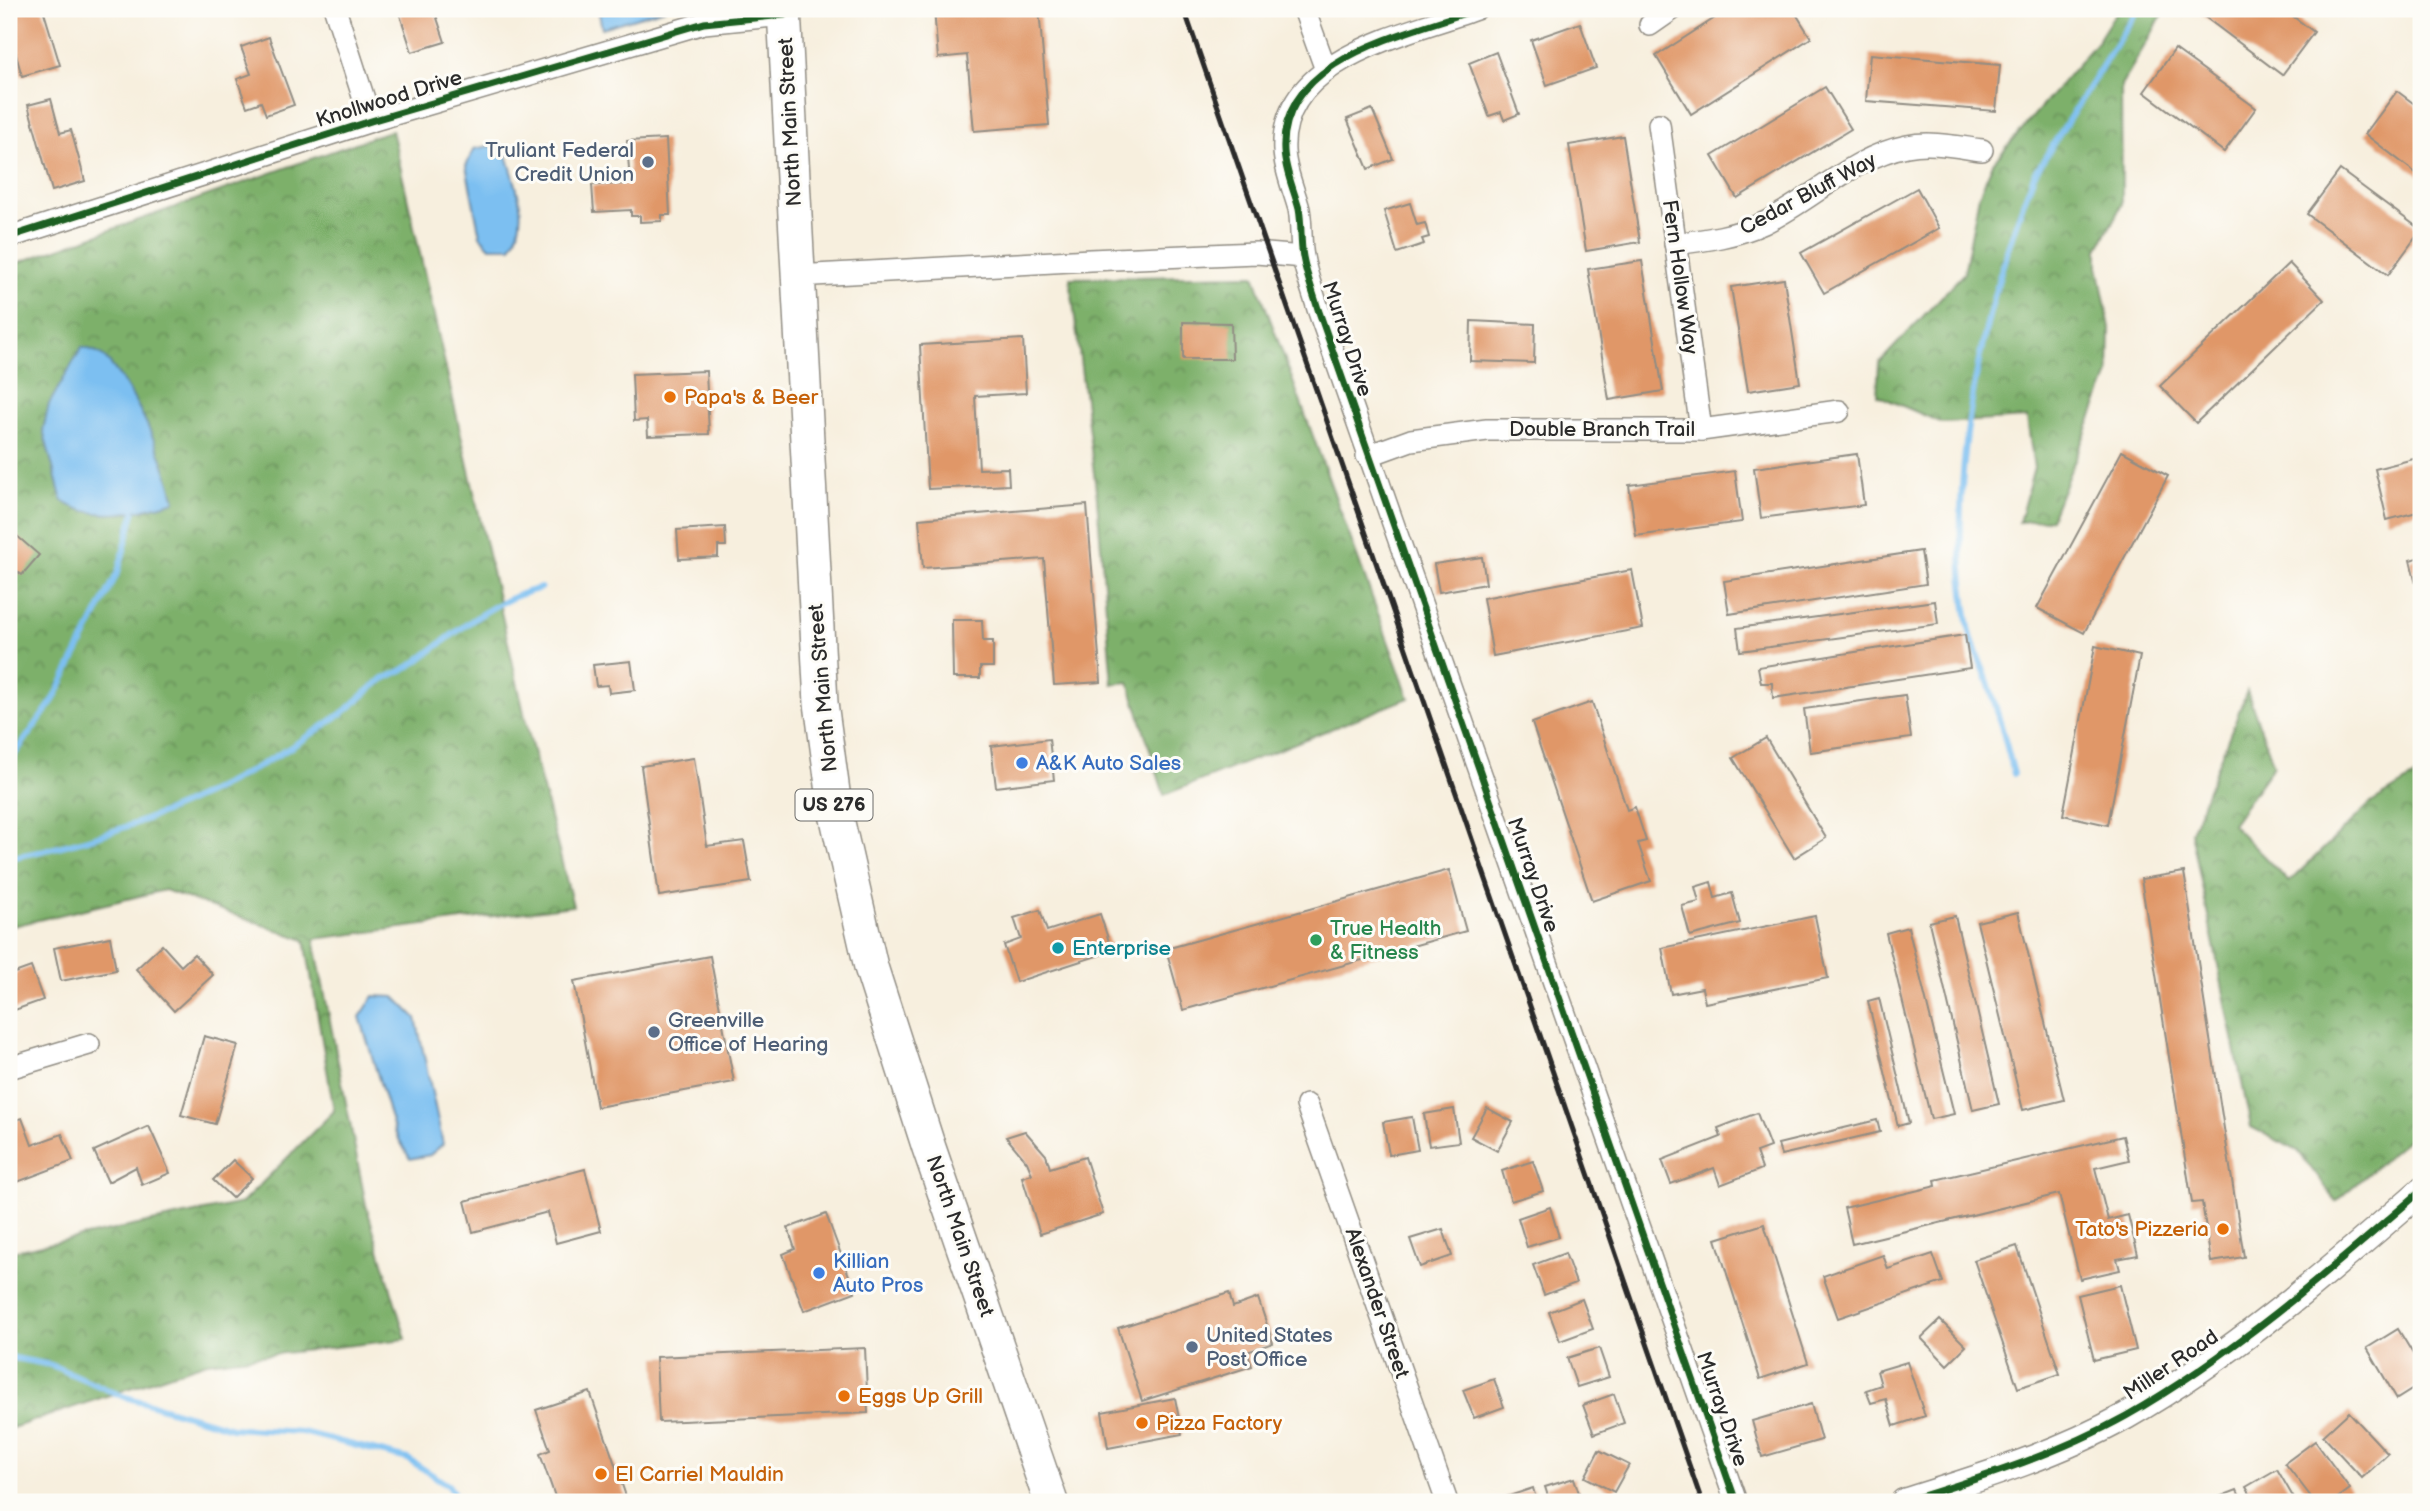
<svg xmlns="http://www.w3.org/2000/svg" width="2430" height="1511" viewBox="0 0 2430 1511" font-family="'Balsamiq Sans',sans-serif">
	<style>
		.forest { fill: url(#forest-crowns); stroke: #546e4b; stroke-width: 2 }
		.water { fill: #7bbff1; stroke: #53758e; stroke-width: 2 }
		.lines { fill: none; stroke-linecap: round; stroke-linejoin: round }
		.stream { stroke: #7bbff1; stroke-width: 6 }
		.building { fill: #e09767 }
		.minor-casing { stroke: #918d84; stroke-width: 24 }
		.tertiary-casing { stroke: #918d84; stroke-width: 29 }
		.primary-casing { stroke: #918d84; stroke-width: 36 }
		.minor { stroke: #fff; stroke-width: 21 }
		.tertiary { stroke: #fff; stroke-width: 26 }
		.primary { stroke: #fff; stroke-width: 33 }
		.rail { stroke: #2b2b2b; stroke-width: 5 }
		.cycleway-casing { stroke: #fdfcf7; stroke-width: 11 }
		.cycleway { stroke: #1b5e20; stroke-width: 7 }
		.service-dot { fill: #5c6f8a; stroke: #fdfcf7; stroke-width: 2.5 }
		.food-dot { fill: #e8710a; stroke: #fdfcf7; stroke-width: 2.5 }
		.shop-dot { fill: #3f7fe0; stroke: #fdfcf7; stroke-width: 2.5 }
		.leisure-dot { fill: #2e9e5b; stroke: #fdfcf7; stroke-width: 2.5 }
		.culture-dot { fill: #0f9aa8; stroke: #fdfcf7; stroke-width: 2.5 }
		.labels { text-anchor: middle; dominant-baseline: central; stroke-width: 6; stroke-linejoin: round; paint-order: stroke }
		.shield { fill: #fdfcf7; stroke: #6a6a68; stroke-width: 2 }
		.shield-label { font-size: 19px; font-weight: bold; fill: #2b2b2b }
		.street-label { font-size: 21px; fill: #2b2b2b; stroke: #fdfcf7 }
		.service-label { font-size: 21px; fill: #4e5e75; stroke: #fdfcf7; text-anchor: start }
		.food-label { font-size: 21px; fill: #c56008; stroke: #fdfcf7; text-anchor: start }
		.shop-label { font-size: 21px; fill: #366cbe; stroke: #fdfcf7; text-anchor: start }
		.leisure-label { font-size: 21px; fill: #27864d; stroke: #fdfcf7; text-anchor: start }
		.culture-label { font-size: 21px; fill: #0d838f; stroke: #fdfcf7; text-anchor: start }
	</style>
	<defs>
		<pattern id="forest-crowns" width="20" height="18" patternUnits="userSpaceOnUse" patternTransform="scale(1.75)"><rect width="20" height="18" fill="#7db06b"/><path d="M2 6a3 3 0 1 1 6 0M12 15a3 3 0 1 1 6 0" fill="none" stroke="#678f58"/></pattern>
	</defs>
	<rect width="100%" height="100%" fill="#fdfcf7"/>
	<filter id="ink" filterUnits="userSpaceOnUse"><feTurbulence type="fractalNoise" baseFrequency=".0143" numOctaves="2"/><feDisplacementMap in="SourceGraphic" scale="14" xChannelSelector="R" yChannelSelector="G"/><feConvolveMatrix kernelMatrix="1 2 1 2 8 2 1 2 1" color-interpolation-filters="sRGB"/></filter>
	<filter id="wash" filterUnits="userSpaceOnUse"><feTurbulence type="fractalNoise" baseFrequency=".00686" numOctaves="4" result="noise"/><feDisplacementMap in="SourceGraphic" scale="28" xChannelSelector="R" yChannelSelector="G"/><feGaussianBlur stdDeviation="1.57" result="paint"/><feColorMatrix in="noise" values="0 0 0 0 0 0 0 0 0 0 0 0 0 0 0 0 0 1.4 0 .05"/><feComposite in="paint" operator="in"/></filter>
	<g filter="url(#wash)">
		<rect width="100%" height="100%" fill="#f7efde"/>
		<g class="forest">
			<path d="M2118,9h48l-45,77 1,118 -24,45v17l12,62 -1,46 -58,145 -32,3 15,-54 -7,-50 -85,5 -65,-28 2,-32 85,-90 15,-78 14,-32 104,-121z"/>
			<path d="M392,130l137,605 44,171 -259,33 52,266 40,134 -199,23 -198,67v-177l233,-49 92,-92 -29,-171 -140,-50 -156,37v-661z"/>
			<path d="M1254,275l155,423 -245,97 -35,-113 -17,2 -15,-186 -27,-220z"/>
			<path d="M2247,691l27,74 -42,59 57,58 82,-79 50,-30v355l-85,73 -38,-50 -47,-24 -60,-295z"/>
		</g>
		<g class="water">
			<path d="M598,9h67l-63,19z"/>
			<path d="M489,146l17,5c9,34 25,65 5,96h-21l-10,-11 -14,-70 8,-17z"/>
			<path d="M82,347c7,2 15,4 20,8 32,31 63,104 73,146 -36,11 -79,22 -113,0l-19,-71 6,-26z"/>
			<path d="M374,996l21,1 21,21 27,126 -13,11 -20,4 -15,-27 -35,-115z"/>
		</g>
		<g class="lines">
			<g class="stream">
				<path d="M9,771l6,-17 39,-55 64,-127 16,-59"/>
				<path d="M2014,774c-8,-31 -16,-62 -26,-92 -6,-18 -16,-36 -19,-55 -26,-140 13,-321 65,-452l104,-166"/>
				<path d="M9,858c125,-24 228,-71 332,-144 14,-10 26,-24 41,-34 12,-7 26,-11 37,-20 39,-29 73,-60 122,-72"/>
				<path d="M9,1357l42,8 71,31 110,32 70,4 106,27 40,26 12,17"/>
			</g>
		</g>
		<g id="blocks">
			<g class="building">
				<path d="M9,9h34l17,56 -38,11 -13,-46z"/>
				<path d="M398,9h36l11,33 -33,10z"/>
				<path d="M934,9h105l10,116 -75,6 -7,-76 -29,3z"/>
				<path d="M1729,9h64l18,29 -120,76 -35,-58z"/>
				<path d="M2205,9h78l31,23 -32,43 -81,-61z"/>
				<path d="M1580,23l16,45 -49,17 -16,-45z"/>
				<path d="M269,37l25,68 -28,10 -5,-13 -14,5 -10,-28 14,-5 -10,-27z"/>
				<path d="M2175,49l81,59 -32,44 -80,-60z"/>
				<path d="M1496,52l23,62 -15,6 -3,-8 -12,4 -20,-53z"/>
				<path d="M1870,54l130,11 -4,46 -130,-10z"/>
				<path d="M1825,87l26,42 -114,69 -25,-42z"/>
				<path d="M2397,91l24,18v68l-56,-43z"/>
				<path d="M51,99l9,34 11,-3 14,51 -33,10 -24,-86z"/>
				<path d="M1372,109l21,50 -25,10 -21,-50z"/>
				<path d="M1623,136l17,106 -54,9 -17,-106z"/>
				<path d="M666,139l4,76h-8v6l-22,1v-6h-9v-6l-37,2 -2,-27 38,-1 -3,-43z"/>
				<path d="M2340,170l81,60 -33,45 -81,-61z"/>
				<path d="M1917,188l22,40 -115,65 -23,-40z"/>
				<path d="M1410,203l7,22 8,-2 4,14 -7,2 2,5 -27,9 -13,-42z"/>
				<path d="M1642,261l21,130 -54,9 -21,-131z"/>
				<path d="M2289,263l35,37 -128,123 -36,-37z"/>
				<path d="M1784,279l16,104 -52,8 -17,-104z"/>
				<path d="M1471,321l64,3 -1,39 -64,-2z"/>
				<path d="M1183,322l48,1 1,36h-49z"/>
				<path d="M1023,339l3,54 -51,3 4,73 29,-1 1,17 -81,4 -8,-144z"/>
				<path d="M706,371l3,63 -61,2 -1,-16 -13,1 -2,-47z"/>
				<path d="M2122,451l46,25 -84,157 -47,-25z"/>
				<path d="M1857,454l7,51 -103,13 -7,-50z"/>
				<path d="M2421,457v54l-34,9 -12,-51z"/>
				<path d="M1735,471l7,51 -106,14 -7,-51z"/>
				<path d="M1087,505l14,177 -47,3 -10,-126 -121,9 -4,-49z"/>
				<path d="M725,527l1,19h-8v11l-39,2 -2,-29z"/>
				<path d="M9,529l30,26 -17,20 -11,-8 -2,3z"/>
				<path d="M1921,551l5,33 -197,30 -5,-33z"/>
				<path d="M1482,557l4,27 -47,8 -5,-28z"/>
				<path d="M2421,557v43h-1l-10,-40z"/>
				<path d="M1632,570l11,58 -150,28 -10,-58z"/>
				<path d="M1935,601l3,23 -198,27 -3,-23z"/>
				<path d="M952,620h30l1,21h10v26h-13v11h-27z"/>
				<path d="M1965,635l5,33 -197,30 -1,-15h-11l-3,-16z"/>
				<path d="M2095,646l45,10 -32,169 -45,-10z"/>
				<path d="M631,661l4,29 -26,3 -1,-8 -12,1 -3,-21z"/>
				<path d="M1905,695l6,43 -101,14 -6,-43z"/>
				<path d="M1592,702l35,108 8,-3 11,34 -8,2 13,38 -59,20 -60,-178z"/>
				<path d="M1766,738l60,100 -32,20 -61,-100z"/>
				<path d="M1049,739l5,41 -58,7 -5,-41z"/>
				<path d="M694,758l13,88 37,-5 7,41 -92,14 -18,-130z"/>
				<path d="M1449,870l17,61 -283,79 -17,-61z"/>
				<path d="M2184,872l60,385 -33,5 -9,-60 -10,1 -51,-324z"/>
				<path d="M1711,882l4,16 17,-5 8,30 -50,13 -8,-30 17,-4 -4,-15z"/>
				<path d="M1040,910l7,21 53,-17 12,37 -96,31 -12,-37 17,-6 -7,-21z"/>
				<path d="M2018,912l46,188 -41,10 -46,-188z"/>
				<path d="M1815,916l13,62 -123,25 -3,-15 -31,6 -9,-46z"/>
				<path d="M1955,916l44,188 -26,6 -44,-188z"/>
				<path d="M1908,927l46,187 -23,5 -45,-186z"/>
				<path d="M110,937l6,33 -55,11 -7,-33z"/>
				<path d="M162,945l19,21 13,-12 19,21 -39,36 -38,-42z"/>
				<path d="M710,956l24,126 -137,25 -23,-126z"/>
				<path d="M31,967l12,33 -34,12v-37z"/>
				<path d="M1879,998l30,125 -11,3 -30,-125z"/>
				<path d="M204,1036l34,9 -23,79 -34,-9z"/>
				<path d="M1487,1108l26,14 -16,29 -26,-14z"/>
				<path d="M1454,1109l5,33 -30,4 -5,-32z"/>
				<path d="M1757,1113l13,34 -14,5 6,17 -42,16 -6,-17 -43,16 -9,-24 59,-23 -3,-9z"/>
				<path d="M1412,1117l6,33 -29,5 -6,-33z"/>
				<path d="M22,1118l10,27 30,-11 11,27 -61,23 -3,-8v-54z"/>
				<path d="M1877,1120l3,12 -99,23 -3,-11z"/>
				<path d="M149,1126l21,47 -28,12 -6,-18 -28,15 -14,-31z"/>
				<path d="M1025,1131l21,24 4,13 35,-11 18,57 -63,20 -18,-57 10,-3 -5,-12 -21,-25z"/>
				<path d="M2123,1136l6,24 -34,8 13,52 20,-5 10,40 -21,4 3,11 -40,9 -21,-85 -207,50 -8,-36 92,-22 -1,-6z"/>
				<path d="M233,1160l19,18 -20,20 -19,-18z"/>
				<path d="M1533,1161l10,30 -32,10 -9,-30z"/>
				<path d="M585,1169l16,62 -45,12 -8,-31 -75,20 -8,-31z"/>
				<path d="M1550,1207l9,30 -32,10 -9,-29z"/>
				<path d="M826,1214l29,78 -51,19 -21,-57 12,-5 -7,-21z"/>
				<path d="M1764,1224l44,139 -48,16 -44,-140z"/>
				<path d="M1443,1229l9,27 -32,11 -10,-28z"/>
				<path d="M2017,1246l43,128 -42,14 -44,-128z"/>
				<path d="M1565,1253l11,30 -32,12 -11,-30z"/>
				<path d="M1933,1254l10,28 -105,36 -15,-42 60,-21 5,14z"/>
				<path d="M2120,1285l16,65 -42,10 -16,-65z"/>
				<path d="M1229,1293l4,14 25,-9 15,45 -26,9 5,14 -110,35 -24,-73z"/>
				<path d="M1582,1299l11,30 -33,12 -11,-29z"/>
				<path d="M1940,1320l26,26 -19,19 -26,-27z"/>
				<path d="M2398,1329l23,38v17l-24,15 -30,-51z"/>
				<path d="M865,1348l3,65 -209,9 -3,-65z"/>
				<path d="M1599,1348l10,29 -32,10 -10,-29z"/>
				<path d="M1907,1362l18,54 -31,10 -8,-27 -15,4 -5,-13 15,-5 -4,-14z"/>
				<path d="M1494,1379l10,28 -30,11 -11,-28z"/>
				<path d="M590,1392l38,110h-71l-17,-48 10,-4 -14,-40z"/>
				<path d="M1614,1394l10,29 -30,11 -11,-29z"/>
				<path d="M1175,1398l7,36 -74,14 -6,-36z"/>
				<path d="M1811,1404l10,36 -59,17 -10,-36z"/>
				<path d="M2349,1412l39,42 -26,24 -39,-42z"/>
				<path d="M2315,1441l35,48 -18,13h-17l-30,-39z"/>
				<path d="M1599,1450l30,15 -15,27 -29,-15z"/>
				<path d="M2277,1469l19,33h-41l-9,-15z"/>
				<path d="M1574,1478l8,24h-32l-5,-15z"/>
				<path d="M1533,1488l4,14h-32l-2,-4z"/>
				<path d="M2237,1490l5,12h-36z"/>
				<path d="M1242,1495l1,7h-30v-1z"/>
			</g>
		</g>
	</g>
	<g filter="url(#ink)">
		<use href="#blocks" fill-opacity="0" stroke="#918d84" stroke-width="2"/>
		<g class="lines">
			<defs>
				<g id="minor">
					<path d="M335,9l36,112"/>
					<path d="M1304,9l22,61"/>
					<path d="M1476,9c-67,25 -197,48 -192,142 1,20 10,39 15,58 3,15 1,32 4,48 3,17 10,35 15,52l418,1193"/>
					<path d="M1650,25l23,-16"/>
					<path d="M1659,124l42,306"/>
					<path d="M9,237l362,-116 333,-98 80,-8"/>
					<path d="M1675,244c31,-4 61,-8 89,-21 48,-23 90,-67 143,-77 24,-5 51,1 75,4"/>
					<path d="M796,276l294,-16 166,-7 47,4"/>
					<path d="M1367,456l44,-16 76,-10h214l138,-19"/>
					<path d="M9,1068l80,-24"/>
					<path d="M1307,1105l140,397"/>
				</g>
				<path id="tertiary" d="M1904,1502c76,-24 152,-47 222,-86 107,-61 202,-144 295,-225"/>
				<path id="primary" d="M784,9l37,694 15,111 35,153 58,181 122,354"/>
			</defs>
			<use href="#minor" class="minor-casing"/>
			<use href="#tertiary" class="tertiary-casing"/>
			<use href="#primary" class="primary-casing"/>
			<use href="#minor" class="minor"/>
			<use href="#tertiary" class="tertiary"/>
			<use href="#primary" class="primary"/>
			<path class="rail" d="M1184,9l518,1493"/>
			<defs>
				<g id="cycleway">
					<path d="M1476,9c-67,25 -197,48 -192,142 1,20 10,39 15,58 3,15 1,32 4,48 3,17 10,35 15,52l418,1193"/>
					<path d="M9,237l362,-116 333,-98 80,-8"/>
					<path d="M1904,1502c76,-24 152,-47 222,-86 107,-61 202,-144 295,-225"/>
				</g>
			</defs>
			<use href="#cycleway" class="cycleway-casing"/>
			<use href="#cycleway" class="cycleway"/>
		</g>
	</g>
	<g class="service-dot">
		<circle cx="648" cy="162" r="7"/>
		<circle cx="654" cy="1032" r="7"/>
		<circle cx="1192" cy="1347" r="7"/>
	</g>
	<g class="food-dot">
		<circle cx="670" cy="397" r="7"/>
		<circle cx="2223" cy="1229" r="7"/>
		<circle cx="844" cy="1396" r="7"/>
		<circle cx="1142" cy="1423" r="7"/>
		<circle cx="601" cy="1474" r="7"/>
	</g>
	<g class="shop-dot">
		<circle cx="1022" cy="763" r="7"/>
		<circle cx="819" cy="1273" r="7"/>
	</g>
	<circle class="leisure-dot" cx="1316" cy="940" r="7"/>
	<circle class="culture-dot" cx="1058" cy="948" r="7"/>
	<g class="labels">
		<rect class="shield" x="795.5" y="789.5" width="77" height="31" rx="5"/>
		<g class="shield-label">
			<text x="834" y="805">US 276</text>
		</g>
		<g class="street-label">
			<text transform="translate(389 99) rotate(-17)">Knollwood Drive</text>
			<text transform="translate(790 122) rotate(-93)">North Main Street</text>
			<text transform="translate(1808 194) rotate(-28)">Cedar Bluff Way</text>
			<text transform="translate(1680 277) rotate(82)">Fern Hollow Way</text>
			<text transform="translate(1347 339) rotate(72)">Murray Drive</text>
			<text x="1602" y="429">Double Branch Trail</text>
			<text transform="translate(823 688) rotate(-95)">North Main Street</text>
			<text transform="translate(1533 875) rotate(71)">Murray Drive</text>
			<text transform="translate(960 1236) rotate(71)">North Main Street</text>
			<text transform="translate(1377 1303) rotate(71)">Alexander Street</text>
			<text transform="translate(2171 1365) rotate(-34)">Miller Road</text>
			<text transform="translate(1722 1409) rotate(71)">Murray Drive</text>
		</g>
		<g class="service-label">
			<text x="634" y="150" text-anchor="end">Truliant Federal<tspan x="634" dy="24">Credit Union</tspan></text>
			<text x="668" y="1020">Greenville<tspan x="668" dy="24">Office of Hearing</tspan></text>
			<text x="1206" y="1335">United States<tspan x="1206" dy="24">Post Office</tspan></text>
		</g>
		<g class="food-label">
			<text x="684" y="397">Papa's &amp; Beer</text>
			<text x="2209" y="1229" text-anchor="end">Tato's Pizzeria</text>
			<text x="858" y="1396">Eggs Up Grill</text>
			<text x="1156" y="1423">Pizza Factory</text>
			<text x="615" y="1474">El Carriel Mauldin</text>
		</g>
		<g class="shop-label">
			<text x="1036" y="763">A&amp;K Auto Sales</text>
			<text x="833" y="1261">Killian<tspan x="833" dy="24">Auto Pros</tspan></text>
		</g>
		<g class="leisure-label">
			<text x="1330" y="928">True Health<tspan x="1330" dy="24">&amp; Fitness</tspan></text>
		</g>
		<g class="culture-label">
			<text x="1072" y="948">Enterprise</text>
		</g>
	</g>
	<rect width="2430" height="1511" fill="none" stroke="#fdfcf7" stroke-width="35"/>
</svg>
